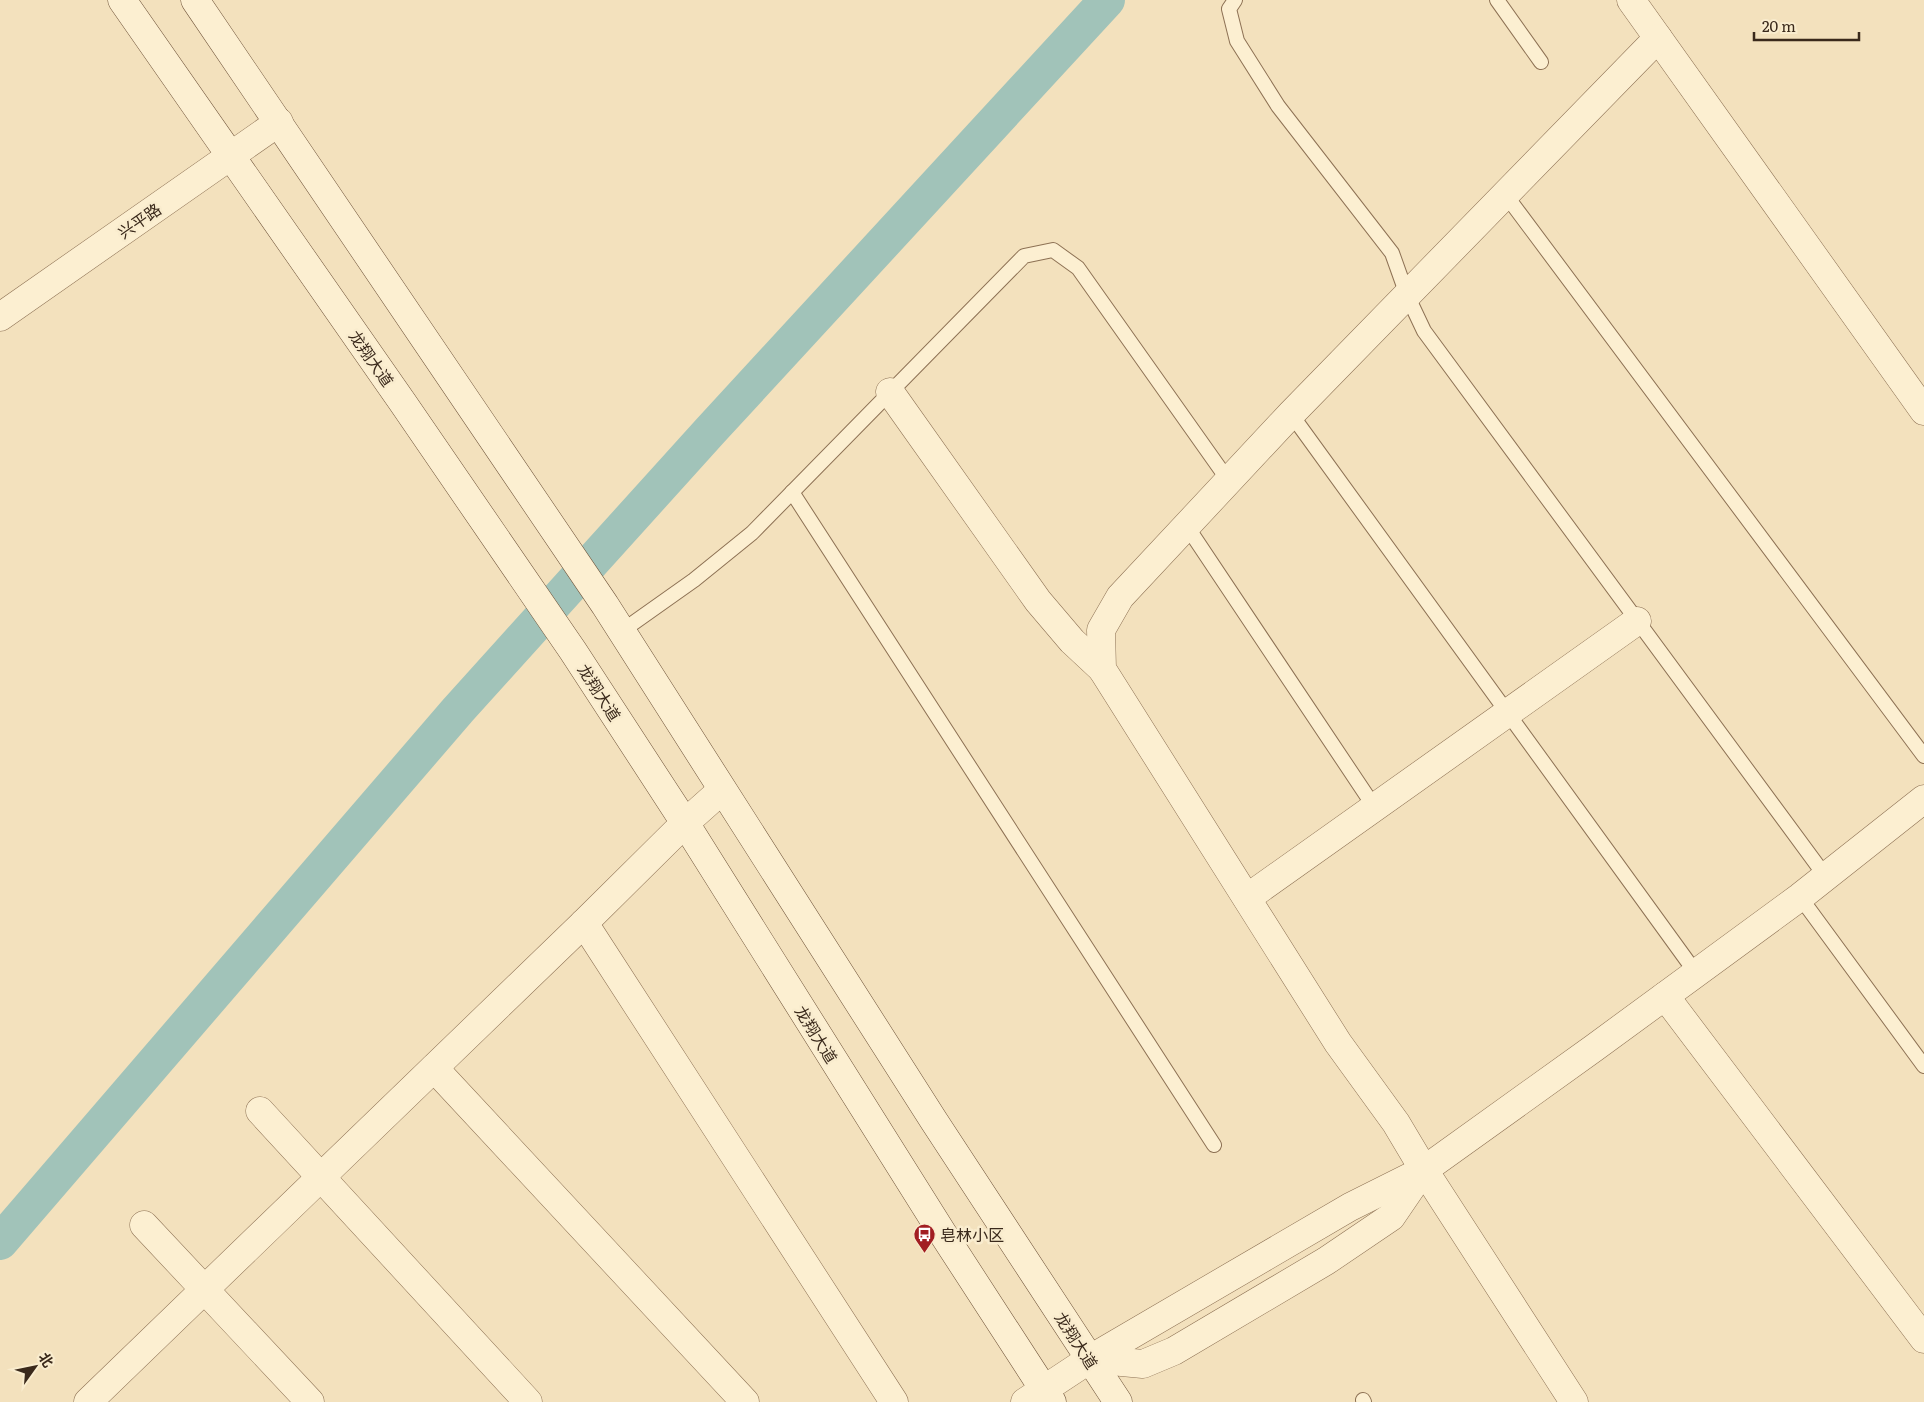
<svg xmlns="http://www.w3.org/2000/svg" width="1924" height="1402" viewBox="0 0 1924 1402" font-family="Literata,'Noto Sans SC',serif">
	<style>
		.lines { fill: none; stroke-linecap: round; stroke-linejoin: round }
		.canal { stroke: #a1c3b9; stroke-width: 36 }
		.service-casing { stroke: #8d7154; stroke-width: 16 }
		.minor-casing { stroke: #8d7154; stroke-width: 29 }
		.secondary-casing { stroke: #6e5238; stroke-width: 29 }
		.service { stroke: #fcefd1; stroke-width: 14 }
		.minor { stroke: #fcefd1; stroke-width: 28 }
		.secondary { stroke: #fcefd1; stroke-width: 28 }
		.labels { text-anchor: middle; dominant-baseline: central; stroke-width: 5; stroke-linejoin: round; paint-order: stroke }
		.street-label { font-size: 16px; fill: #3a291b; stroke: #f9ecce }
		.poi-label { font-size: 16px; fill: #3a291b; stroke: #f9ecce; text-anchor: start }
	</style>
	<rect width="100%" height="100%" fill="#f3e1bd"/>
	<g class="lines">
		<path class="canal" d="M0,1242l458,-532 252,-279 397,-431"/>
		<defs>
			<g id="service">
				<path d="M1235,0l-6,9 8,32 41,65 114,147 15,42 17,36 402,546"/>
				<path d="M1497,0l44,62"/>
				<path d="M1505,194l419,562"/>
				<path d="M1291,414l405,559"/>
				<path d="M792,492l422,653"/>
				<path d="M1186,525l189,283"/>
				<path d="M622,631l72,-51 58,-47 272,-277 29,-6 25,18 150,212"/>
				<path d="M1800,897l124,169"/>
				<path d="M1363,1400l1,2"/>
			</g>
			<g id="minor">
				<path d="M1631,0l293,411"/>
				<path d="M0,317l279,-195"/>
				<path d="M890,392l148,209 34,40 30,28"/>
				<path d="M1247,898l390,-277"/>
				<path d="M584,923l310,479"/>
				<path d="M1665,996l259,343"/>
				<path d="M434,1068l311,334"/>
				<path d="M260,1111l268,291"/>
				<path d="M144,1225l166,177"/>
				<path d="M1090,1359l53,5 31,-13 152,-90 65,-44 30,-44"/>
				<path d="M88,1402l496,-479 101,-100 37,-33"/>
				<path d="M1025,1402l65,-43 260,-152 74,-37 170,-122 206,-151 124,-98"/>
				<path d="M1574,1402l-150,-232 -28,-47 -58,-80 -236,-374 -1,-39 19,-33 171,-183 367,-376"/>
			</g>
			<g id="secondary">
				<path d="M122,0l281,403 170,248 112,172 258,411 109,168"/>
				<path d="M195,0l410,605 329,516 184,281"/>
			</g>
		</defs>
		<use href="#service" class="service-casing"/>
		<use href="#minor" class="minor-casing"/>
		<use href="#secondary" class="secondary-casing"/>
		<use href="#service" class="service"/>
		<use href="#minor" class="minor"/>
		<use href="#secondary" class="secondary"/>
	</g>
	<defs>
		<symbol id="bus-pin" viewBox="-11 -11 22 30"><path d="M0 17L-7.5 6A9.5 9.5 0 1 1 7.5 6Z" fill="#a21e22" stroke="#f9ecce"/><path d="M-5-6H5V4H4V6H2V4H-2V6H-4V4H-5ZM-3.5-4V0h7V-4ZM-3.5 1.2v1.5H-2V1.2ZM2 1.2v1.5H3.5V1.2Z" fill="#fff"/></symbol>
	</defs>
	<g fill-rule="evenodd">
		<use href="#bus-pin" x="912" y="1222" width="25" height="34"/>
	</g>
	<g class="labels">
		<g class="street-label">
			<text transform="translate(139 220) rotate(-35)">兴平路</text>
			<text transform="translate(372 358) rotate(55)">龙翔大道</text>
			<text transform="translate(600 692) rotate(57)">龙翔大道</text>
			<text transform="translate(817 1034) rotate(58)">龙翔大道</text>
			<text transform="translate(1077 1340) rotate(57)">龙翔大道</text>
		</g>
		<g class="poi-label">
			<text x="940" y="1234">皂林小区</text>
		</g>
	</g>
	<g transform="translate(35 1367) rotate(57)" stroke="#f9ecce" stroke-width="4" paint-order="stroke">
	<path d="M0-4L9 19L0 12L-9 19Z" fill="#3a291b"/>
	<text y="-8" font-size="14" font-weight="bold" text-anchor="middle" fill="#3a291b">北</text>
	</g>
	<path d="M1754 32v8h105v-8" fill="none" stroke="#3a291b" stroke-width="2.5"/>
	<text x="1762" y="32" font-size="15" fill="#3a291b" stroke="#f9ecce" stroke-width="4" paint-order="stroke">20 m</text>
</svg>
